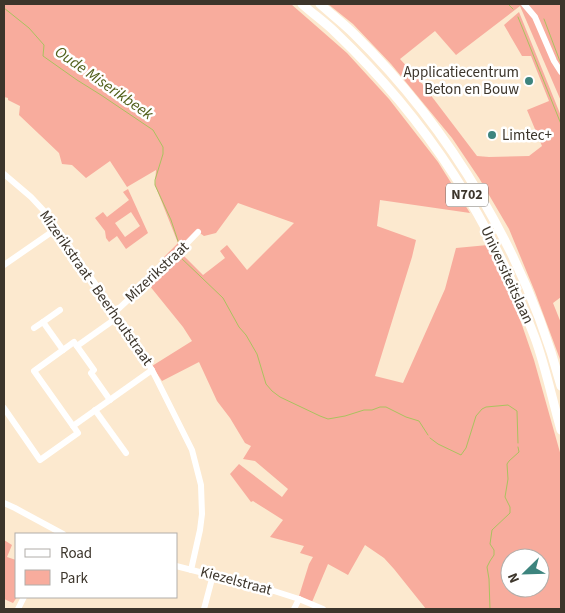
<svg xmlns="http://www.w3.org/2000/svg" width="565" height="613" viewBox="0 0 565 613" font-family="'Source Sans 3',sans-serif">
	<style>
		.green { fill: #f8ac9d; fill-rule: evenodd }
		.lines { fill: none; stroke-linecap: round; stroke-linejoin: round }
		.stream { stroke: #aac25f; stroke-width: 1 }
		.minor { stroke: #fff; stroke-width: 6 }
		.highway { stroke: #fff; stroke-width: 9 }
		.poi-dot { fill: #3d847e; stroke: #fff; stroke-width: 2 }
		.labels { text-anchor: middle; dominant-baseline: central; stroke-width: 5; stroke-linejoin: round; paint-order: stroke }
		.shield { fill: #fff; stroke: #76726b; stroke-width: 1 }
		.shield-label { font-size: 14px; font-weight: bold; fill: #3c352b }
		.poi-label { font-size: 15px; fill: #3c352b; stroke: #fff; text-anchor: end }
		.street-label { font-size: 15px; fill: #3c352b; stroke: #fff }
		.water-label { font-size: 16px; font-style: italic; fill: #515f1a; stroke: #fff }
	</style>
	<rect width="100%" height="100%" fill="#fce9cf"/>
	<g class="green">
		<path d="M4,4h287l56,49 42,46 49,63 32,51 -90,-13 -3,26 39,14 -4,17 -37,119 28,7 42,-94 11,-41 32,-3 10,19 24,61 12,35 27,96v153h-135l-32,-40 -10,-11 -19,-13 -17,30 -20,-11 -16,38 -13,-6 10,-32 4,-7 -13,-4 4,-7 -34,-9 13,-17 -30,-19 -2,1 -21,-28 9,-10 43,33 6,-8 -33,-28 -12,-2 8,-13 -6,-3 -15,-25 -13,-17 -18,-39 -37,19 -10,-15 40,-25 -9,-14 -34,-42 15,-22 -3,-3 17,-17 -23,-58 1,-15 -29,17 -17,-26 -24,17 -14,-13 -10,-1 -3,-11 -40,-38 1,-9 -12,-6v-2l-4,-1zM238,203l56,20 -47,47 -20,-25 -7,6 5,7 -22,17 -24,-24 18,-20 7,5 12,-3zM510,558h30v30h-30z"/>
		<path d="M328,4h233v97l-41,-95 -64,49 -21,-24 -35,28 20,22 57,75 12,1 40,-1 13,-10 -15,-36 22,-9 -18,-45h-9l-18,-31 15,-13 42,104v181l-8,6 8,20v39l-26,-70 -26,-63 -30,-51 -27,-40 -61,-74 -38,-40z"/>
		<path d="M128,189l20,44 -22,16 -9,-13 -8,6 -3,-4 -1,-7 -10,-13 8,-6 4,5 22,-17 -6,-8zM131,212l9,14 -15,11 -10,-14z"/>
		<path d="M4,540l8,5 -5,12 9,3 1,37 -4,6 -9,-4z"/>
	</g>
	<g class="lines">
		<g class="stream">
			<path d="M508,4l5,5"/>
			<path d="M4,8l25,20 15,17 -1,11 34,24 24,15 52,35 10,17v7l-8,26v5l16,35 8,24"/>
			<path d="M518,17l43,107"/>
			<path d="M544,19l17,45"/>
			<path d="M179,256l44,42 16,29 7,8 11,19 9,30 6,7 8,6 40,19 8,3 17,-3 19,-6h8l8,-3h6l20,10 13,4 9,14"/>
			<path d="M430,438l8,6 23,11 5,-7 10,-32 6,-7 4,-2 22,-2 9,6 1,32"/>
			<path d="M490,609l-1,-30 -2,-12 3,-6 4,-6v-5l-4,-6 2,-14 18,-17v-6l-5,-10 3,-18 -1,-15 2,-3 10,-9 -1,-5"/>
		</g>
		<g class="minor">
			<path d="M524,4l11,13 19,44 7,11"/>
			<path d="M4,174l27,23 14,15 70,100 37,58 40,80 9,35 1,29 -2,16 -9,40"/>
			<path d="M4,265l52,-36"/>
			<path d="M60,310l-17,12 20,28"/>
			<path d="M115,312l55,-51 28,-29"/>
			<path d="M34,328l9,-6"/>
			<path d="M77,346l41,-29"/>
			<path d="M4,408l36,52 38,-27 -44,-62 40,-29 20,28 -3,3 19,27"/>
			<path d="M95,410l31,43"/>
			<path d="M73,426l79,-56"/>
			<path d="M4,503l11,5 48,26"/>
			<path d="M176,566l98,25 25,8 24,10"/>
			<path d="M18,609l6,-12"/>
			<path d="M204,609l9,-34"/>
			<path d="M294,609l5,-10"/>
		</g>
		<g class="highway">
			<path d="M302,4c11,10 24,19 34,29 92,88 155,187 199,305 11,30 17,61 26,92"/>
			<path d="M320,4c11,10 23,19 34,30 97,95 172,221 207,352"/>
		</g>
	</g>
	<g class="poi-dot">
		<circle cx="529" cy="81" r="5"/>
		<circle cx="492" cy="135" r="5"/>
	</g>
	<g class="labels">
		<rect class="shield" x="446" y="183.5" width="42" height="23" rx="4"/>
		<g class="shield-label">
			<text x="467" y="195">N702</text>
		</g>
		<g class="poi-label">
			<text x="519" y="72">Applicatiecentrum<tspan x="519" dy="17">Beton en Bouw</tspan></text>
			<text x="502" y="135" text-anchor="start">Limtec+</text>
		</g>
		<g class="street-label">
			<text transform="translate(157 272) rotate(-43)">Mizerikstraat</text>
			<text transform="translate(507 275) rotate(65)">Universiteitslaan</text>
			<text transform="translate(96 288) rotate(55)">Mizerikstraat - Beerhoutstraat</text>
			<text transform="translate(236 581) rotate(15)">Kiezelstraat</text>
		</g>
		<g class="water-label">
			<text transform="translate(104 83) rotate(35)">Oude Miserikbeek</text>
		</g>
	</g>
	<rect width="565" height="613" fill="none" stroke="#3c352b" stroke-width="10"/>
	<rect x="15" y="533" width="162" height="65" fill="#ffffff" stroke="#b1aeaa"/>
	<rect x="25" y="549" width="25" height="8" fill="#ffffff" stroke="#b1aeaa"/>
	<text x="60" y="558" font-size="15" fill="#3c352b">Road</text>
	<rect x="25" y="570" width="25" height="15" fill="#f8ac9d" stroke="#b1aeaa"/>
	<text x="60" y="583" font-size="15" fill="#3c352b">Park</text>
	<g transform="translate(525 573) rotate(247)"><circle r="24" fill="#ffffff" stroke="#b1aeaa"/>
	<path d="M0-4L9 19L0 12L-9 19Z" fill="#3d847e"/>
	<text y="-8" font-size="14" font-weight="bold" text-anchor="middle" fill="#3c352b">N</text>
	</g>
</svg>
